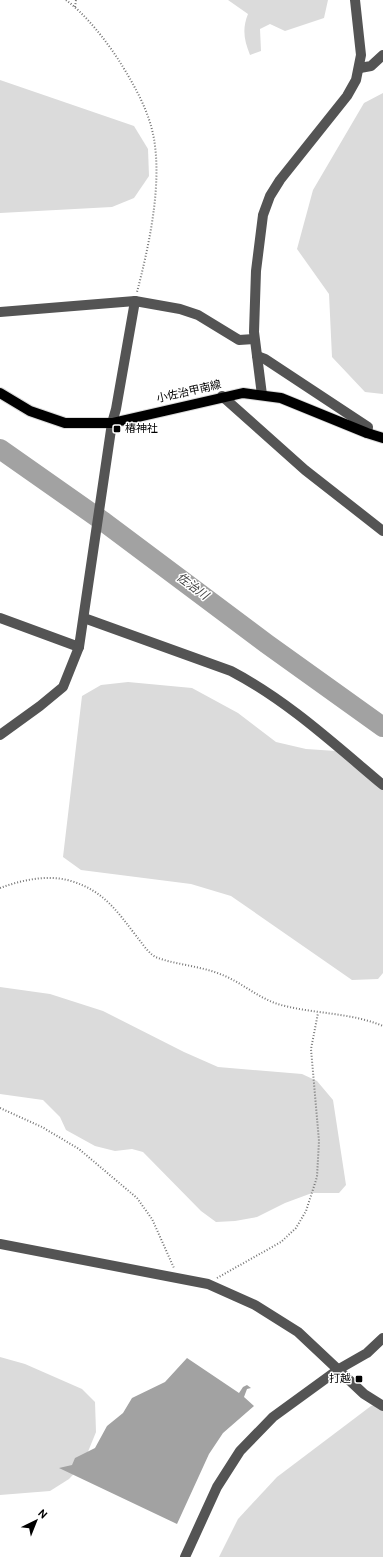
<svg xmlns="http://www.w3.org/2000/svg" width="383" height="1557" viewBox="0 0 383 1557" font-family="Overpass,'Noto Sans JP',sans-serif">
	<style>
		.green { fill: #dbdbdb }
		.water { fill: #a2a2a2 }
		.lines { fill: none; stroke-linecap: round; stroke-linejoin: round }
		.river { stroke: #a2a2a2; stroke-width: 20 }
		.major-casing { stroke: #dbdbdb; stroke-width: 12 }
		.path { stroke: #767676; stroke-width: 2; stroke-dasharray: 1 2; stroke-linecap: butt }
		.minor { stroke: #545454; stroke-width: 10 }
		.major { stroke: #000; stroke-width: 10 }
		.poi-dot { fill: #000; stroke: #fff; stroke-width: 1.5 }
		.labels { text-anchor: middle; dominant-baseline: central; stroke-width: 3; stroke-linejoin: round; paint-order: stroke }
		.street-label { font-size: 11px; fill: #000; stroke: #fff }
		.poi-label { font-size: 11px; fill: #000; stroke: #fff; text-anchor: start }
		.water-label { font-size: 12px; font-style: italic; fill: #434343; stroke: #fff }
	</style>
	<rect width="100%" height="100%" fill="#fff"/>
	<g class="green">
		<path d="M228,0h100l-4,18 -39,13 -15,-7 -10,5 1,22 -11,4c-6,-15 -8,-26 -2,-41z"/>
		<path d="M0,80l134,46 14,23 1,27 -15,22 -22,9 -112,6z"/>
		<path d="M383,93v301l-18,-2 -33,-35 -3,-63 -32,-45 16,-59 51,-87z"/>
		<path d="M128,682l64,6 46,25 38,29 30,7 45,3 22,18 10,17v186l-5,6 -26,1 -121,-84 -40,-12 -110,-14 -18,-13 19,-161 19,-11z"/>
		<path d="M0,987l50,7 53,17 81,41 34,15 84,7 15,7 16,19 13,85 -7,8h-27l-27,10 -28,14 -22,4 -19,1 -15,-11 -58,-59 -11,-3 -17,2 -20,-5 -29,-16 -6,-13 -17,-17 -43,-6z"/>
		<path d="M0,1357l25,7 57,25 13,13 1,30 -13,32 -14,15 -19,12 -50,4z"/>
		<path d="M383,1402v155h-164l19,-38 39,-42 94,-71z"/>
	</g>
	<path class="water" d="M187,1358l52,35 4,-6 4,-2 4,3 -4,1 -3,8 10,9 -31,27 -14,21 -32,70 -118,-56 13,-3 3,-7 20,-10 12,-22 16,-13 9,-15 33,-16z"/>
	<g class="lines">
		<path class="river" d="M0,449l104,73 163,122 116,83"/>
		<defs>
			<path id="major" d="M0,393l30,18 35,12h47l131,-30 38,5 86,35 16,5"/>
		</defs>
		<use href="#major" class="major-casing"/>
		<g class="path">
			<path d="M66,0c20,15 38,38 52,59 15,24 31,51 36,80 8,47 -5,107 -17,153"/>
			<path d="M75,7l1,-7"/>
			<path d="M0,888c22,-8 48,-14 71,-7 33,10 46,30 66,56 6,7 12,18 21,21 20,7 42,8 62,16 22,8 41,27 65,32 33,8 67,7 98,20"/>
			<path d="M0,1108l42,19 37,22 58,49 15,21 22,49"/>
			<path d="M217,1278l64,-36 15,-14 10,-17 11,-34 2,-36 -8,-92 7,-36"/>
		</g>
		<g class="minor">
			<path d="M360,68l11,-2 12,-11"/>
			<path d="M0,312l135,-11 45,8 18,6 41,25 15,-1"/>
			<path d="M257,356l8,3 103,68 -1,6"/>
			<path d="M262,395l-8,-63 2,-61 7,-56 7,-19 10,-16 67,-84 9,-16 5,-25 -6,-55"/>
			<path d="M222,396l83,74 78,61"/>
			<path d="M0,618l79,29"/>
			<path d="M84,618l147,53c57,30 103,73 152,114"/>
			<path d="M0,735l40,-29 23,-19 16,-40 33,-224 4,-14 19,-108"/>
			<path d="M0,1244l208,40 47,21 43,27 66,62 19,12"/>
			<path d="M185,1557l32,-70 23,-36 33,-34 66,-48 28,-16 16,-15"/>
		</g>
		<use href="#major" class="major"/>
	</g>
	<g class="poi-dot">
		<rect x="113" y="425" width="8" height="8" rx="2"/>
		<rect x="355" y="1375" width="8" height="8" rx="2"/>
	</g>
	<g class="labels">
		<g class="street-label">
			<text transform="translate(189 392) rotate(-13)">小佐治甲南線</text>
		</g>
		<g class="poi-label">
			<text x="125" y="429">椿神社</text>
			<text x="351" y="1379" text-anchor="end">打越</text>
		</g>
		<g class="water-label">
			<text transform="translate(192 587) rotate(36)">佐治川</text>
		</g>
	</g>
	<g transform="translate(36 1521) rotate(43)" stroke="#ffffff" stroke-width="3" paint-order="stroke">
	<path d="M0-3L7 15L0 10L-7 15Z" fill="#000000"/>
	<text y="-6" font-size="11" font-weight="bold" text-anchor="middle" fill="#000000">N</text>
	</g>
</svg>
